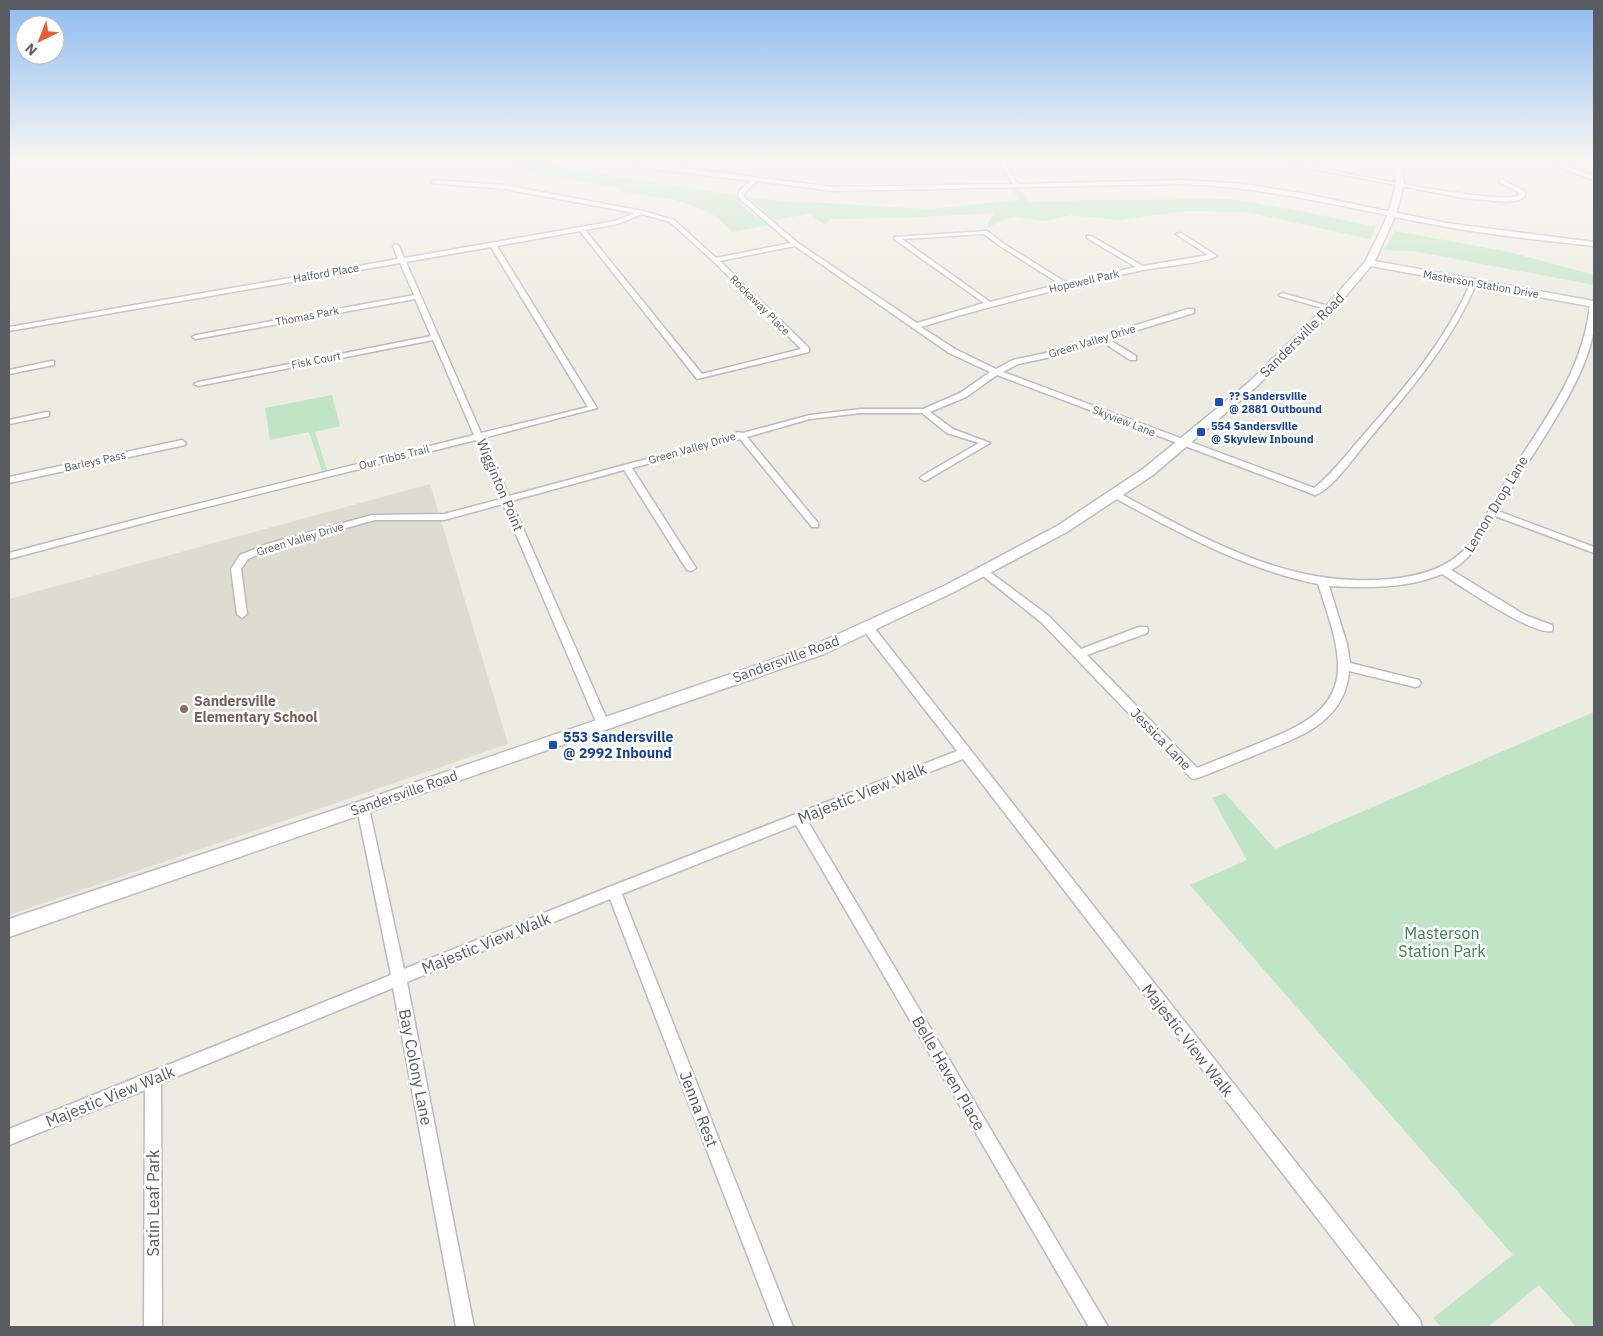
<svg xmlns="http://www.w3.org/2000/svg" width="1603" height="1336" viewBox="0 0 1603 1336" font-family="'IBM Plex Sans',sans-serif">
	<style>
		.education { fill: #dddcd0 }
		.green { fill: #bfe4c6 }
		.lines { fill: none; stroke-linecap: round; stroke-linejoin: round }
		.street-casing { stroke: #babac0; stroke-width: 3 }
		.secondary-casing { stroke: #bbbcc3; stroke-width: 3 }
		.street { fill: #fff; fill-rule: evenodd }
		.secondary { fill: #fff; fill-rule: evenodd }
		.transit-dot { fill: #1a4fb4; stroke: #fff; stroke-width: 2 }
		.education-dot { fill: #8d6e63; stroke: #fff; stroke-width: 2 }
		.labels { text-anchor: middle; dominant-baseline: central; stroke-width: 5; stroke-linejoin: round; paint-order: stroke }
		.far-street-label { font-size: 11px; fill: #5a5c62; stroke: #fff }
		.far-transit-label { font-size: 11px; font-weight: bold; fill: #164399; stroke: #fff; text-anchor: start }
		.street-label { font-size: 14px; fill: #5a5c62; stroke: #fff }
		.education-label { font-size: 14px; font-weight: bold; fill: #785e54; stroke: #fff; text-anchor: start }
		.transit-label { font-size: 14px; font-weight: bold; fill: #164399; stroke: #fff; text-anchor: start }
		.near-street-label { font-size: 16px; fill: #5a5c62; stroke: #fff }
		.near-park-label { font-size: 16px; fill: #38844a; stroke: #fff }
	</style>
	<rect width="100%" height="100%" fill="#edece2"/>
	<path class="education" d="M430,484l78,260 -499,171v-316z"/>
	<g class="green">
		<path d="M513,163l64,6 53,10 106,16c3,11 23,23 33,30l-37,7 -15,-15 -18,-9 -24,-8 -57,-9 3,-3 -103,-17z"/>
		<path d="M1012,189h9l7,12 203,-2 65,11 80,17 -6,12 -123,-27 -63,-1 -64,9 -50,-5 -26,6 -32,-5 -23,11h-3l8,-14 -93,5 -71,1 -4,6 -16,-11 -36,6 -26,-23 51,6 7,-1 123,7 90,-9z"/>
		<path d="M1395,231l114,21 85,23v10l-181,-34 -29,-1z"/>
		<path d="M332,395l8,31 -25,6 12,38 -5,1 -13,-39 -39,8 -5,-32z"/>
		<path d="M1594,712v615h-18l-37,-42 -51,42h-47l-8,-9 80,-63 -323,-370 57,-25 -35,-62 13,-5 50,56z"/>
	</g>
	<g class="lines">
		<defs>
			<g id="street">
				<path d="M621,160l212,27 180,-3 -15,-24h5l15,24 165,-4 61,4 61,10 141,29 148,19v4c-56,-6 -113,-12 -169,-23 -80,-16 -159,-36 -242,-39l-350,7 -76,-10 -11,10 -2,4 1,3 53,45 119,80 67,-20 -90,-64v-2l93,-6 17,13 63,39 69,-16 -49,-29v-2h4l52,30 65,-11 -32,-21 5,-1 36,23c-11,7 -61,11 -78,15 -73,16 -146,34 -218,56l34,22 41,20 17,-9 33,-7 142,-44h6v4l-86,26 28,17v4h-6l-29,-19 -50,16 -33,7 -15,8 311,116c20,-16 35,-37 52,-56 41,-47 80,-92 105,-150l3,-2 3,2c-25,60 -65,106 -107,156 -12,14 -38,52 -55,57l-318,-120 -31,22 -36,15 23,17 37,14 -65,38 -5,-3 2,-2 57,-33 -32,-10 -25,-20h-61l-51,6 -63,18 71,86v4h-6l-72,-88 -108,29 64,100 -5,3 -4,-1 -63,-100 -113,31 98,223 -2,3h-8l-2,-3 -94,-220 -59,16h-69l-102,28 -25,11 -7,10 6,45 -5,4 -5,-4 -6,-45 9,-14 27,-11 105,-29 72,-1 57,-15 -25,-59 -317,79 -150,40v-6l144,-38 321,-80 -41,-95 -235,46 -4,-2 4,-2 233,-46 -16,-37 -219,40 -4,-2 4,-2 218,-40 -14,-32 -391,68v-4l389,-68 -5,-13 3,-2 3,2 5,12 211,-37 20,-8 -131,-24 -72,-6 2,-3 70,5 139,26 31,9 42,38 75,-15 -51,-44 -2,-4 3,-6 10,-8 -97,-12zM642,214l28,8 43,39 88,88 -99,25 -117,-144 33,-6zM580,231l117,148 112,-27v-4l-89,-87 75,-15 154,107 41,19 -30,21 -37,16h-62l-51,6 -67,18 -6,-1 -1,3 -227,61 -26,-58 114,-30 -100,-162zM984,234l16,12 60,38 -70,18 -88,-63zM491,247l97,160 -107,26 -75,-171z"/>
				<path d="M861,160h19l-2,2z"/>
				<path d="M1268,160h12c35,7 220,47 239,35l1,-2 -21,-11 2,-3 25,13 -2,5 -5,3 -12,2 -43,-4z"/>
				<path d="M1540,160h8l46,16v4z"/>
				<path d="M1282,293l50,14 2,1 -4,2 -50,-14 -1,-1z"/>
				<path d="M1594,301c0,9 1,18 0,27 -8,58 -67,131 -96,183l96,36v6l-99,-37c-12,21 -23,43 -44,54l74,45 27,10 1,3 -1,3c-19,5 -91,-45 -110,-57 -36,15 -75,14 -113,12l18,58 3,19 69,17 2,3 -2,3 -4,1 -66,-16c-4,53 -53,67 -94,84 -20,8 -40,17 -60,24l-4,-1 -150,-156 -63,-50 1,-2h8l62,46 32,33 58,-22h8l1,3 -1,3 -60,22 110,113c20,-8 40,-16 60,-24 39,-16 84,-32 81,-83 -2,-26 -12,-52 -20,-77 -74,-15 -139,-51 -205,-87v-4h6c86,46 170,96 271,86 30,-3 57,-10 78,-33 15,-24 27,-48 42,-72 35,-55 74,-104 80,-171z"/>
				<path d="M51,361h3v4l-45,9v-4z"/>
				<path d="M46,412h3v4l-40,8v-4z"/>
				<path d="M182,440l4,3 -1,2 -176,38v-6z"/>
				<path d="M868,624l4,1 548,695 2,7h-21l-438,-568 -156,61 301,507h-19l-293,-502 -174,69 171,433h-18l-165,-428 -203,83 67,345h-18l-63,-339 -232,95 1,244h-18l1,-237 -136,55v-16l382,-154 -34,-167 1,-4 5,-1 5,1 1,4 35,161 205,-82 348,-136 -93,-120 -1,-3z"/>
			</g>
			<path id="secondary" d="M1393,160h8l3,24 -8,30 -21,47 219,40v6l-223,-41 -37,44 -78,77 -103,88 -86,57 -111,59 -132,63 -815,283v-18l352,-118 451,-155 134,-61 111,-59 86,-57 105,-86 78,-77 39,-44 14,-28 9,-20 8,-30z"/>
		</defs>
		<use href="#street" class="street-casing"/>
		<use href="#secondary" class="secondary-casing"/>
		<use href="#street" class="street"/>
		<use href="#secondary" class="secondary"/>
	</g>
	<linearGradient id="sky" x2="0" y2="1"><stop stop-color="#8cbaf0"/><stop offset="0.46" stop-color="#f7f6f2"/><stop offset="1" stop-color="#f7f6f2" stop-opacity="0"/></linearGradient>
	<rect width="1603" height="347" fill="url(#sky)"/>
	<g class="transit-dot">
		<rect x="1214" y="397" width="10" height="10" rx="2.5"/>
		<rect x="1196" y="427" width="10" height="10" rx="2.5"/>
		<rect x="548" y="740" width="10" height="10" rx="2.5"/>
	</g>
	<circle class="education-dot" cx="184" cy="709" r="5"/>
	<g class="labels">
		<g class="far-street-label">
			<text transform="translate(326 273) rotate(-10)">Halford Place</text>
			<text transform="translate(1084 281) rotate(-13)">Hopewell Park</text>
			<text transform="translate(1481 284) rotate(10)">Masterson Station Drive</text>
			<text transform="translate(760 305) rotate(45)">Rockaway Place</text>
			<text transform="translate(307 316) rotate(-11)">Thomas Park</text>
			<text transform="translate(1092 341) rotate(-17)">Green Valley Drive</text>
			<text transform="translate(316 360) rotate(-11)">Fisk Court</text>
			<text transform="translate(1124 421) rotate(21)">Skyview Lane</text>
			<text transform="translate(692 448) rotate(-16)">Green Valley Drive</text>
			<text transform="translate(394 457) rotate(-14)">Our Tibbs Trail</text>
			<text transform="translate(95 461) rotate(-12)">Barleys Pass</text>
			<text transform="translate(300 539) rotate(-17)">Green Valley Drive</text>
		</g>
		<g class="far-transit-label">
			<text x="1229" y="396">?? Sandersville<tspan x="1229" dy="13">@ 2881 Outbound</tspan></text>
			<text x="1211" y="426">554 Sandersville<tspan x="1211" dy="13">@ Skyview Inbound</tspan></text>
		</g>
		<g class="street-label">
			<text transform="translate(1302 335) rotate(-45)">Sandersville Road</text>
			<text transform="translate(500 485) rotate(67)">Wigginton Point</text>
			<text transform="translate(1496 504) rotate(-59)">Lemon Drop Lane</text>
			<text transform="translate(786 659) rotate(-20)">Sandersville Road</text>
			<text transform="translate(1161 739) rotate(46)">Jessica Lane</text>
			<text transform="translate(404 793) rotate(-19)">Sandersville Road</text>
		</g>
		<g class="education-label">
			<text x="194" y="701">Sandersville<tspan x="194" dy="16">Elementary School</tspan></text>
		</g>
		<g class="transit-label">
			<text x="563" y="737">553 Sandersville<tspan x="563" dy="16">@ 2992 Inbound</tspan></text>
		</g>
		<g class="near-street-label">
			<text transform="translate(862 793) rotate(-22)">Majestic View Walk</text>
			<text transform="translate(486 943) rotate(-22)">Majestic View Walk</text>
			<text transform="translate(1188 1040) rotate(52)">Majestic View Walk</text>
			<text transform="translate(416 1067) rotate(79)">Bay Colony Lane</text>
			<text transform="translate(949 1073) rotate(60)">Belle Haven Place</text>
			<text transform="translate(110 1096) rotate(-22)">Majestic View Walk</text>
			<text transform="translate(699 1109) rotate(69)">Jenna Rest</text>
			<text transform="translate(153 1203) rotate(-90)">Satin Leaf Park</text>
		</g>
		<g class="near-park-label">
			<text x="1442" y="933">Masterson<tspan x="1442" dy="18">Station Park</tspan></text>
		</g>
	</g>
	<rect width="1603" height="1336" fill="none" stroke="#5a5c62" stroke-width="20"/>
	<g transform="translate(40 40) rotate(223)"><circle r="24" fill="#ffffff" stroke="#bdbec0"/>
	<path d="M0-4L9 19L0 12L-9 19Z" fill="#e36231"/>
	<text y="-8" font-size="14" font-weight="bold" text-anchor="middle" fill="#5a5c62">N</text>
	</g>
</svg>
